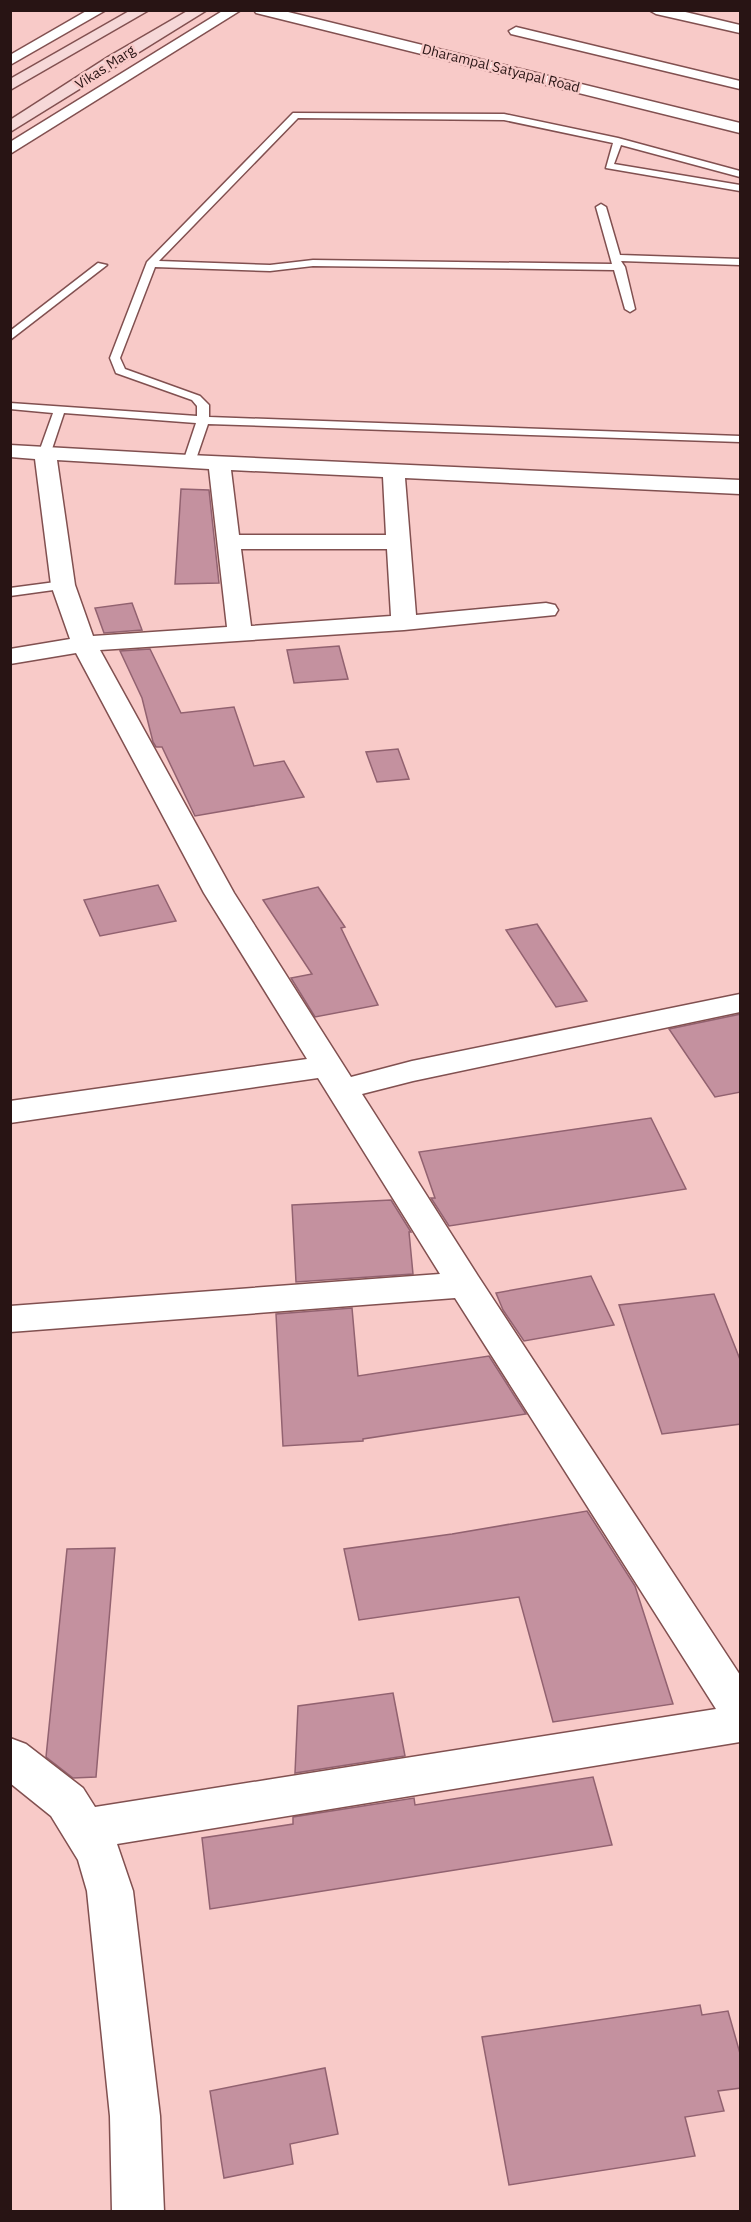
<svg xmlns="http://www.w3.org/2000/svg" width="751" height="2222" viewBox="0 0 751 2222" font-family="'IBM Plex Sans',sans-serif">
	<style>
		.building { fill: #c4919f; stroke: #926270; stroke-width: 1.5 }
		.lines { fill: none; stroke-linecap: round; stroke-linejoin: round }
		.service-casing { stroke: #815050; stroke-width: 3 }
		.minor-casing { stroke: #815050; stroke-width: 3 }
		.tertiary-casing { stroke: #815050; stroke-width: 3 }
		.secondary-casing { stroke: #815050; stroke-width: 3 }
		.service { fill: #fff; fill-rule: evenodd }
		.minor { fill: #fff; fill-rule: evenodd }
		.tertiary { fill: #fff; fill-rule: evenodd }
		.secondary { fill: #f6d8d8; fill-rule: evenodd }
		.labels { text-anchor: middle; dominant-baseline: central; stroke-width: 5; stroke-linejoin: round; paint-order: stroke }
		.far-street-label { font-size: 14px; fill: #281414; stroke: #f8cac8 }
	</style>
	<rect width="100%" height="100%" fill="#f8cac8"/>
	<g class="building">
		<path d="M181,489l28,1 10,93 -44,1z"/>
		<path d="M132,603l10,27 -38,3 -9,-25z"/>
		<path d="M339,646l9,33 -54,4 -7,-33z"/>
		<path d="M150,649l31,64 53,-6 20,59 30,-5 20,36 -109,19 -33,-69h-6l-3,-5 -11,-44 -22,-47z"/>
		<path d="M398,749l11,30 -32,3 -11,-30z"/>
		<path d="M158,885l18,36 -76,15 -16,-36z"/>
		<path d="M318,887l27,40 -4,1 37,77 -63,12 -24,-39 21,-4 -49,-74z"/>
		<path d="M537,924l50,77 -31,6 -50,-77z"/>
		<path d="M741,1014v78l-26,5 -46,-68z"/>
		<path d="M651,1118l35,71 -237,37 -18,-28h4l-16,-46z"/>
		<path d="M391,1200l20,32h-2l4,42 -117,8 -4,-77z"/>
		<path d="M591,1276l23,49 -90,16 -21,-31 -7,-17z"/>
		<path d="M714,1294l27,68v62l-79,10 -43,-129z"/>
		<path d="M352,1308l6,68 131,-20 37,58 -163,25v2l-80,5 -7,-132z"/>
		<path d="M587,1511l48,75 38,118 -120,18 -34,-125 -160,23 -15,-71 108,-15z"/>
		<path d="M115,1548l-19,229 -23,1 -27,-21 21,-208z"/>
		<path d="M393,1693l12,63 -110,17 3,-67z"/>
		<path d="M593,1777l19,68 -402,64 -8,-71 91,-14v-7l121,-19 1,7z"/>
		<path d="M700,2005l2,10 26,-4 13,46v31l-23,3 6,20 -39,6 10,39 -186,29 -27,-148z"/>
		<path d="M325,2068l13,66 -48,10 3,20 -69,14 -14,-87z"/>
	</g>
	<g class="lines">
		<defs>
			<g id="service">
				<path d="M293,113l211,1 114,24 122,33v6l-119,-32 -7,19 126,21v6l-134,-23 7,-25 -109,-23 -206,-2 -139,143 111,4 43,-5 299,4 -16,-57 5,-3 5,3 14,48 120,4v6l-119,-4 4,6 10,42 -5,3 -5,-3 -11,-39 -301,-4 -43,5 -115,-4 -35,91 5,11 75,27 9,9v12l531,19v6l-532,-18 -13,38 -6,4 -6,-4 13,-39 -132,-10 -13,39 -6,4 -4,-2 -2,-2 14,-39 -43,-4v-6l187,13v-10l-5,-6 -76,-27 -6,-15 37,-96z"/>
				<path d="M98,263l9,2 -97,75v-9z"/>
				<path d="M63,581l7,4 -2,3 -58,8v-8z"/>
			</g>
			<g id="minor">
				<path d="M649,10h28l63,15v8l-84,-19z"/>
				<path d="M516,27l224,54v8l-229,-55 -2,-3z"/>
				<path d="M10,445l179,10 551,25v14l-335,-16 11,137 130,-12 9,2 3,5 -3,5 -151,15 -304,20 134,243 117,184 61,-16 328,-67v18l-327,69 -51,13 116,182 262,399v67l-623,102 16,47 27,225 4,96h-52l-2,-96 -23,-225 -9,-31 -27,-44 -41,-33v-45l16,6 57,44 12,19 621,-98 -261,-411 -445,34v-26l430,-32 -122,-196 -308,45v-22l297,-42 -103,-166 -128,-240 -66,11v-15l60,-10 -19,-54 -16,-126 -25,-2zM57,460l152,9 18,158 -134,9 -18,-51zM231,470l152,7 3,58h-147zM241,549h146l4,67 -140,10z"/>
			</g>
			<g id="tertiary">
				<path d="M88,10h18l-96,55v-10z"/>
				<path d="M224,10h17l-231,144v-12z"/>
				<path d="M254,10h26l460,113v10l-484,-120z"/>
			</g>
			<g id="secondary">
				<path d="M131,10h18l-139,80v-11z"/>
				<path d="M189,10h18l-197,122v-12l98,-63z"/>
			</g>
		</defs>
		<use href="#service" class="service-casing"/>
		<use href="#minor" class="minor-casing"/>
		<use href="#tertiary" class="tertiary-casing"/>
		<use href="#secondary" class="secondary-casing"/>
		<use href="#service" class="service"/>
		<use href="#minor" class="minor"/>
		<use href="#tertiary" class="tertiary"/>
		<use href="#secondary" class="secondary"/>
	</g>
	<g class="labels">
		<g class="far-street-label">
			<text transform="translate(105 67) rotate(-33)">Vikas Marg</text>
			<text transform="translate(501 68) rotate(14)">Dharampal Satyapal Road</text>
		</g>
	</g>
	<rect width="751" height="2222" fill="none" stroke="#281414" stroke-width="24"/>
</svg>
